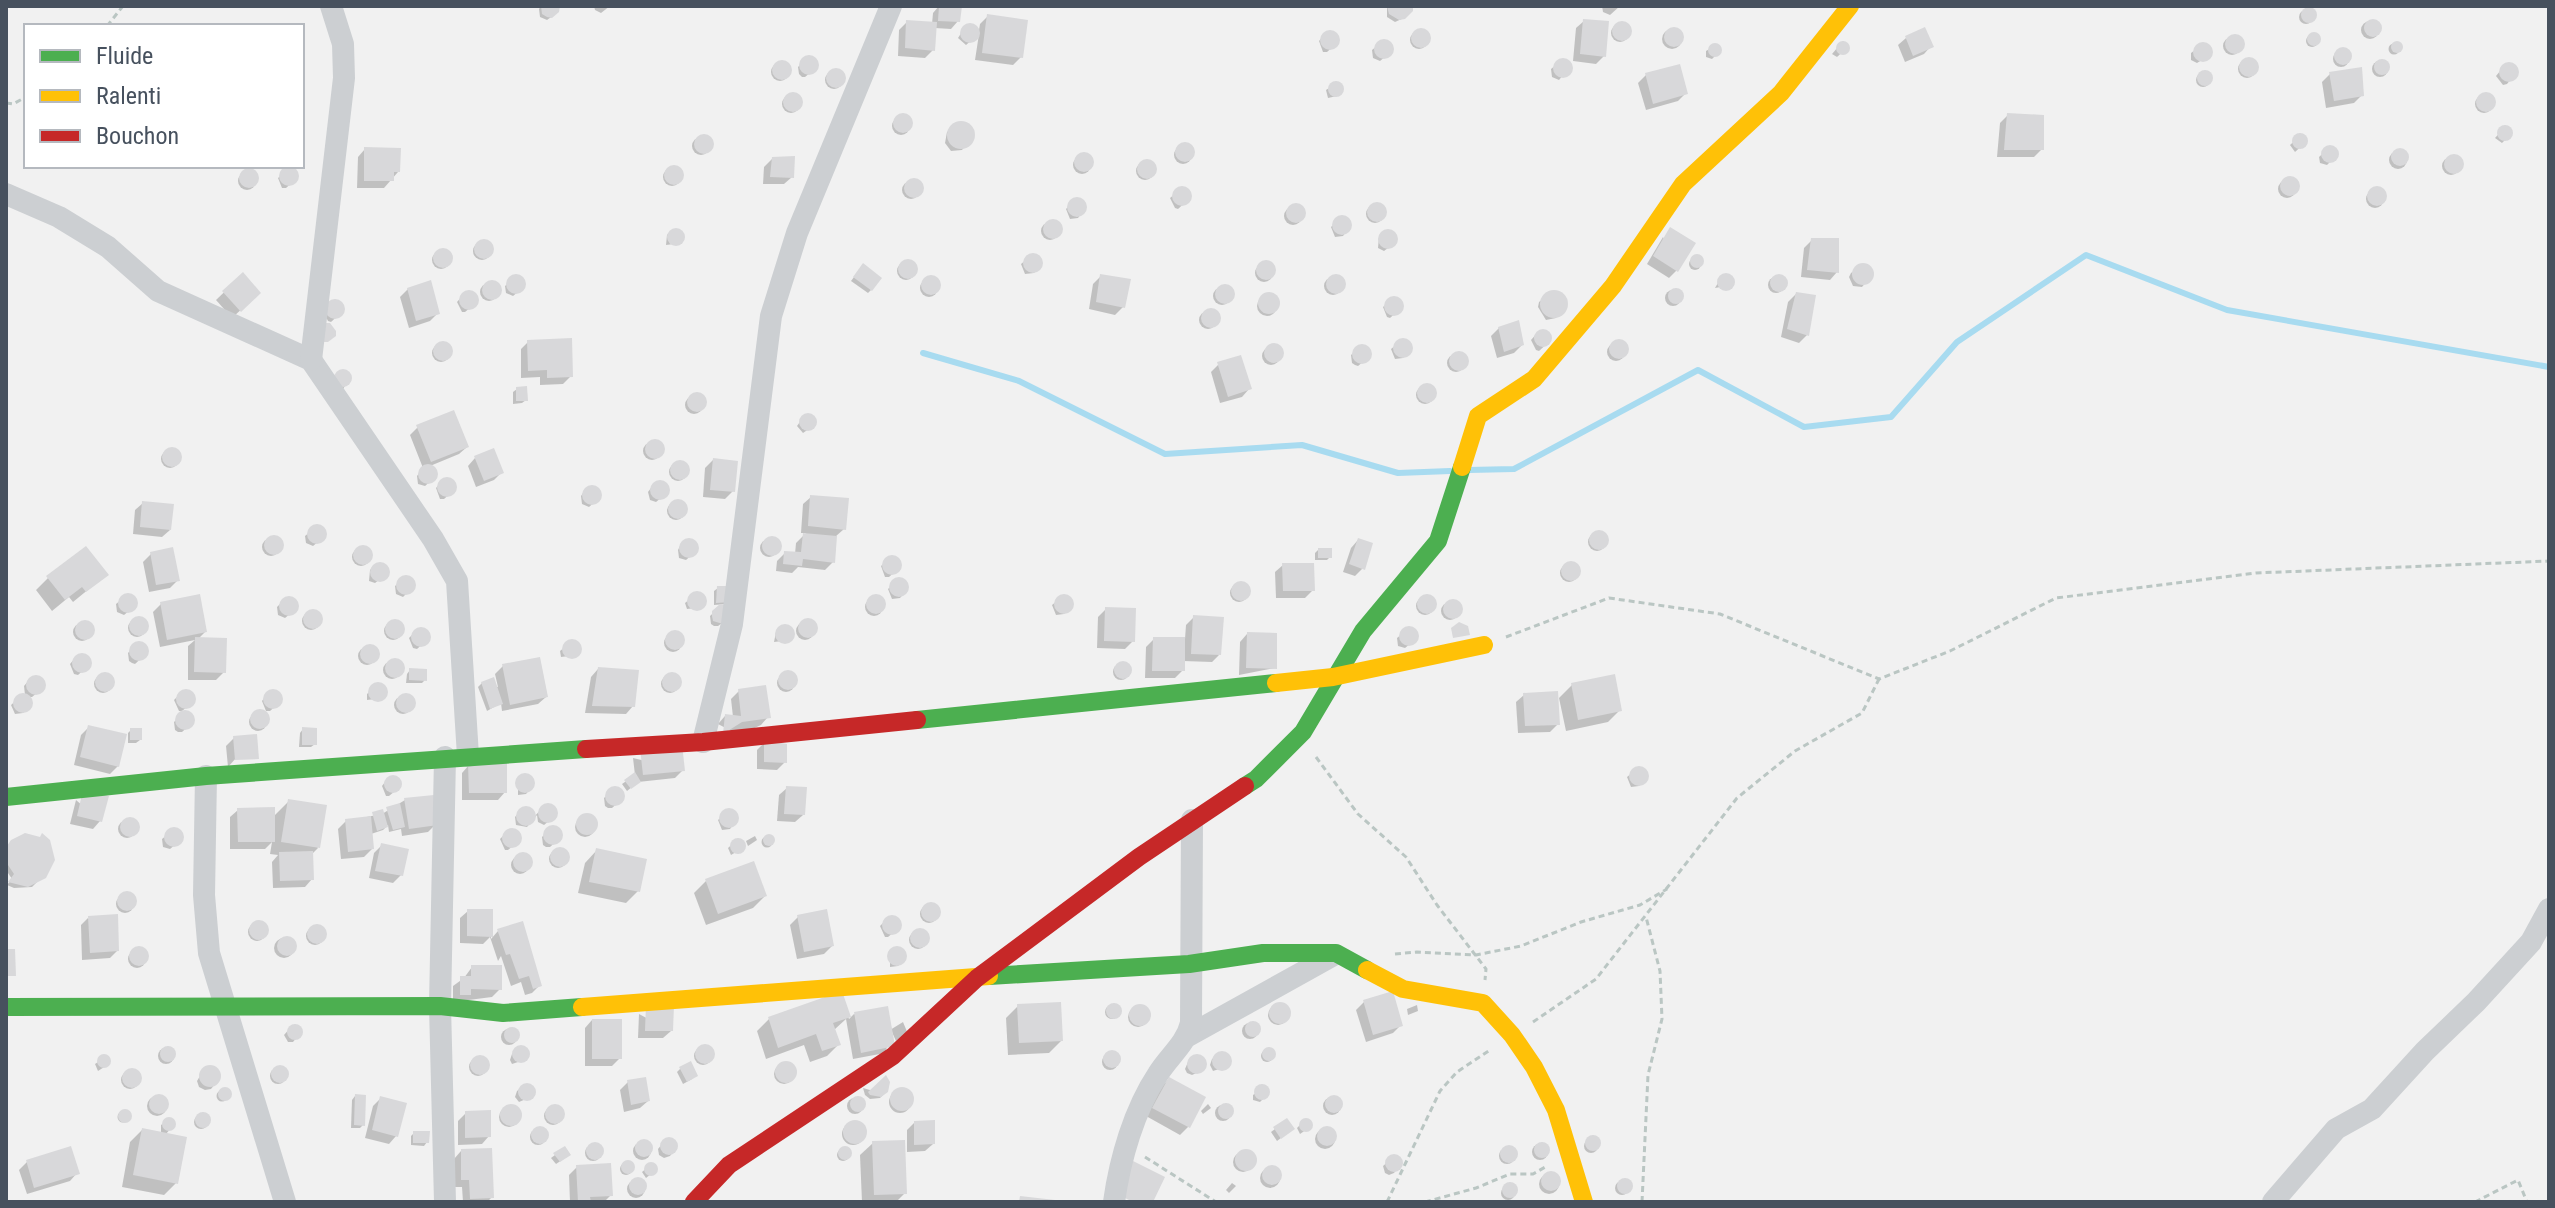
<svg xmlns="http://www.w3.org/2000/svg" width="2555" height="1208" viewBox="0 0 2555 1208" font-family="'Roboto Condensed',sans-serif">
	<style>
		.shadow { fill: #0003 }
		.lines { fill: none; stroke-linecap: round; stroke-linejoin: round }
		.stream { stroke: #a8dbf0; stroke-width: 6 }
		.building { fill: #d8d8da }
		.path { stroke: #bac6c3; stroke-width: 3; stroke-dasharray: 6 4; stroke-linecap: butt }
		.street { stroke: #cccfd2; stroke-width: 22 }
		.fast { stroke: #4caf50; stroke-width: 18 }
		.slow { stroke: #ffc107; stroke-width: 18 }
		.jam { stroke: #c62828; stroke-width: 18 }
	</style>
	<rect width="100%" height="100%" fill="#f1f1f1"/>
	<g class="shadow">
		<path d="M541,6h16l-3,9 -7,5 -7,-3 -1,-8z"/>
		<path d="M594,6h16l-9,7 -6,-3z"/>
		<path d="M939,6h21l-2,15 -7,8 -16,-1 -2,22 -8,8 -27,-2 1,-26 8,-8 25,2 1,-11z"/>
		<path d="M1387,6h24l-7,12 -9,4 -8,-5z"/>
		<path d="M1602,6h18l-10,9 -7,-3z"/>
		<circle cx="2306" cy="17" r="7"/>
		<path d="M988,16l33,41 -8,8 -38,-5 4,-26 -13,11 -8,-7 7,-11 8,-1 6,4 1,-6z"/>
		<path d="M1584,21l20,35 -8,8 -23,-3 3,-33z"/>
		<circle cx="2370" cy="30" r="9"/>
		<circle cx="1620" cy="33" r="9"/>
		<circle cx="1672" cy="39" r="10"/>
		<circle cx="1419" cy="40" r="9"/>
		<path d="M1333,33l4,10 -10,9h-4l-4,-11 6,-7z"/>
		<circle cx="2312" cy="41" r="6"/>
		<circle cx="2232" cy="46" r="9"/>
		<path d="M1906,38l25,8 -7,8 -19,8 -7,-17z"/>
		<path d="M1383,41l7,3 1,8 -11,9 -7,-3 -1,-8z"/>
		<path d="M1843,41l5,6 -11,10 -5,-3z"/>
		<circle cx="2394" cy="49" r="5.5"/>
		<path d="M2203,44l3,1 4,10 -13,8 -6,-3v-7z"/>
		<path d="M1716,45l3,5 -4,6 -3,3 -6,-2v-6z"/>
		<circle cx="2341" cy="59" r="8"/>
		<path d="M808,57l7,3 1,8 -11,9h-3l-3,-3 -1,-7z"/>
		<circle cx="2247" cy="69" r="9"/>
		<path d="M1562,60l8,7 -11,13 -7,-3 -1,-8z"/>
		<circle cx="2380" cy="69" r="8"/>
		<circle cx="780" cy="72" r="9"/>
		<path d="M2505,65l8,1 3,7 -9,11 -4,1 -7,-9z"/>
		<circle cx="834" cy="80" r="9"/>
		<circle cx="2203" cy="80" r="7"/>
		<path d="M2330,74l32,21 -8,8 -28,5 -4,-26z"/>
		<path d="M1646,75l40,18 -8,8 -32,9 -8,-27z"/>
		<path d="M1337,83l5,7 -1,3 -4,3 -9,2 -2,-8z"/>
		<circle cx="791" cy="104" r="9"/>
		<circle cx="2484" cy="104" r="9"/>
		<path d="M2008,115l34,34 -8,8h-37l3,-34z"/>
		<circle cx="901" cy="126" r="9"/>
		<path d="M960,123l10,4 2,10 -10,13 -11,1 -6,-8 2,-11z"/>
		<path d="M2504,128l7,6 -9,9 -7,-5z"/>
		<path d="M2301,135l5,7 -11,10 -5,-7z"/>
		<circle cx="701" cy="146" r="9"/>
		<circle cx="1183" cy="155" r="9"/>
		<path d="M2329,148l6,2 1,6 -9,9 -7,-2 -1,-6z"/>
		<path d="M365,149l33,23 -14,16h-27l1,-31z"/>
		<circle cx="2398" cy="160" r="9"/>
		<circle cx="1082" cy="165" r="9"/>
		<circle cx="2451" cy="166" r="9"/>
		<path d="M772,159l20,18 -8,7h-21l1,-17z"/>
		<circle cx="1145" cy="171" r="9"/>
		<circle cx="672" cy="177" r="9"/>
		<path d="M289,169l6,2 1,8 -10,9h-4l-4,-10z"/>
		<circle cx="247" cy="181" r="9"/>
		<circle cx="2287" cy="189" r="9"/>
		<circle cx="911" cy="190" r="9"/>
		<path d="M1181,189l7,2 1,8 -11,10 -3,-1 -5,-10z"/>
		<circle cx="2375" cy="199" r="9"/>
		<path d="M1076,199l7,3 1,8 -6,8 -8,1 -4,-10z"/>
		<circle cx="1375" cy="214" r="9"/>
		<circle cx="1293" cy="216" r="9"/>
		<path d="M1342,217l6,3 1,8 -6,8 -8,1 -4,-10z"/>
		<circle cx="1050" cy="231" r="9"/>
		<path d="M679,230l3,2 -1,11 -15,2 1,-10 4,-4z"/>
		<path d="M1391,232l5,10 -12,9 -6,-3 1,-11 4,-4z"/>
		<path d="M1663,237l14,33 -8,8 -22,-14z"/>
		<path d="M1812,240l25,32 -7,8 -29,-3 3,-29z"/>
		<circle cx="482" cy="251" r="9"/>
		<circle cx="441" cy="260" r="9"/>
		<path d="M1032,255l7,3 1,8 -6,7 -9,1 -4,-10z"/>
		<circle cx="1695" cy="264" r="6"/>
		<circle cx="906" cy="271" r="9"/>
		<circle cx="1264" cy="273" r="9"/>
		<path d="M1864,264l4,2 4,9 -10,12 -9,-1 -4,-9 2,-4z"/>
		<path d="M860,269l11,21 -3,3 -17,-12z"/>
		<path d="M242,275l17,18 -27,25 -16,-18z"/>
		<path d="M1101,276l22,31 -8,8 -26,-6 4,-25z"/>
		<path d="M1722,276h7l2,9 -16,3z"/>
		<circle cx="1776" cy="285" r="8"/>
		<path d="M516,277l8,6v4l-11,9 -7,-3 -1,-7z"/>
		<circle cx="1333" cy="286" r="9"/>
		<circle cx="929" cy="288" r="9"/>
		<circle cx="489" cy="292" r="9"/>
		<circle cx="1222" cy="296" r="9"/>
		<path d="M408,289l30,24 -8,8 -21,7 -9,-31z"/>
		<circle cx="1673" cy="298" r="8"/>
		<path d="M1552,292l10,4 4,9 -10,13 -10,2 -8,-13 1,-5z"/>
		<path d="M472,293l4,10 -11,9h-3l-5,-10 7,-8z"/>
		<path d="M1796,294l11,41 -8,8 -18,-6 7,-35z"/>
		<circle cx="1267" cy="306" r="10"/>
		<path d="M1393,298l7,3 1,7 -11,10 -3,-1 -4,-10z"/>
		<path d="M338,302l4,10 -11,10 -3,-1 -5,-10 7,-8z"/>
		<circle cx="1208" cy="320" r="9"/>
		<path d="M1499,328l23,17 -8,8 -17,5 -6,-22z"/>
		<path d="M1546,331l4,10 -11,10 -3,-1 -5,-10 7,-8z"/>
		<path d="M1402,340l6,3 2,8 -7,7 -8,1 -4,-10z"/>
		<path d="M528,342l43,34 -8,8 -23,1v-8l-19,1v-29z"/>
		<circle cx="1616" cy="352" r="9"/>
		<circle cx="441" cy="353" r="9"/>
		<path d="M1361,346l7,3 1,8 -11,9 -3,-1 -3,-2 -1,-8z"/>
		<circle cx="1271" cy="356" r="9"/>
		<circle cx="1456" cy="363" r="9"/>
		<path d="M1219,364l30,25 -7,8 -22,6 -9,-31z"/>
		<path d="M342,371l8,7 -7,11 -12,-9z"/>
		<circle cx="1425" cy="395" r="9"/>
		<path d="M517,389l9,11 -4,3 -9,1v-12z"/>
		<circle cx="694" cy="405" r="9"/>
		<path d="M805,415l9,4 -1,7 -10,7 -6,-7z"/>
		<path d="M418,427l49,20 -8,7 -29,12 5,11 -10,9 -7,-2 -1,-8 6,-8 -13,-33z"/>
		<circle cx="652" cy="451" r="9"/>
		<circle cx="170" cy="459" r="9"/>
		<path d="M475,458l27,14 -8,8 -18,7 -8,-21z"/>
		<path d="M713,460l20,31 -8,8 -22,-2 2,-29z"/>
		<circle cx="678" cy="472" r="9"/>
		<path d="M450,480l4,10 -10,9h-4l-4,-11 6,-7z"/>
		<path d="M663,483l4,10 -11,9 -6,-2 -2,-8 3,-4 4,-4z"/>
		<path d="M596,488l3,10 -10,9 -7,-3 -1,-8 2,-3 4,-4z"/>
		<path d="M811,497l33,32 -9,8 -2,25 -8,8 -27,-3 -6,6 -16,-2 1,-10 8,-8 10,1 1,-11 10,-10h-5l2,-29z"/>
		<circle cx="676" cy="511" r="9"/>
		<path d="M143,503l27,27 -8,7 -29,-3 2,-24z"/>
		<path d="M316,527l7,2 1,8 -11,9 -7,-3 -1,-7z"/>
		<circle cx="1597" cy="542" r="9"/>
		<circle cx="271" cy="547" r="9"/>
		<circle cx="769" cy="548" r="9"/>
		<path d="M1358,540l5,28 -8,8 -12,-4 8,-24z"/>
		<path d="M693,541l3,10 -10,9 -7,-2 -1,-8 2,-4 4,-4z"/>
		<circle cx="361" cy="557" r="9"/>
		<path d="M1318,550l12,7 -3,3h-12v-7z"/>
		<path d="M151,554l27,26 -8,8 -21,4 -6,-30z"/>
		<path d="M891,557l7,3 1,8 -10,9h-4l-4,-11z"/>
		<circle cx="1569" cy="573" r="9"/>
		<path d="M382,564l5,10 -12,9 -6,-2 1,-11 4,-4z"/>
		<path d="M1283,565l30,25 -8,8h-29l-1,-26z"/>
		<path d="M106,575l-33,27 -4,-5 -17,14 -16,-21 12,-12z"/>
		<path d="M406,577l6,2 1,8 -10,10 -7,-3 -1,-8z"/>
		<path d="M899,579l6,3 2,8 -7,8 -8,1 -4,-10z"/>
		<circle cx="1239" cy="593" r="9"/>
		<path d="M718,588l8,16 -12,1v-14z"/>
		<path d="M696,594l7,2 1,9 -2,2 -15,2 -2,-6z"/>
		<path d="M127,595l7,3 1,8 -11,9 -7,-3 -1,-8z"/>
		<path d="M1063,596l7,3 1,8 -7,7 -8,1 -4,-10z"/>
		<circle cx="1425" cy="606" r="9"/>
		<circle cx="874" cy="607" r="9"/>
		<path d="M292,599l4,10 -11,9 -7,-3 -1,-8 7,-7z"/>
		<circle cx="1450" cy="611" r="9"/>
		<path d="M161,604l44,28 -7,7 26,33 -8,8h-28v-34l7,-6 -35,7 -7,-35z"/>
		<path d="M722,605l3,16 -7,5h-4l-3,-2 -1,-8z"/>
		<path d="M1106,609l27,32 -8,8 -28,-1 1,-31z"/>
		<circle cx="311" cy="621" r="9"/>
		<path d="M1194,617l25,38 -7,7 -29,-1v9l-8,8h-30l1,-31 8,-8h31l1,-14z"/>
		<circle cx="137" cy="628" r="9"/>
		<circle cx="393" cy="631" r="9"/>
		<circle cx="805" cy="631" r="9"/>
		<circle cx="82" cy="632" r="9"/>
		<path d="M787,627l5,6 -2,7 -16,2 2,-10 4,-4z"/>
		<path d="M1408,629l7,2 1,8 -11,9 -7,-2 -1,-8z"/>
		<path d="M424,630l4,9 -11,10 -4,-1 -4,-10 7,-7z"/>
		<circle cx="673" cy="643" r="9"/>
		<path d="M1247,634l28,34 -36,7 1,-33z"/>
		<path d="M571,642l7,2 1,8 -2,3 -16,2 -1,-6z"/>
		<path d="M142,644l4,10 -11,10 -3,-1 -3,-2 -1,-8 6,-7z"/>
		<circle cx="367" cy="656" r="9"/>
		<path d="M85,656l4,9 -11,10 -4,-1 -4,-10 6,-7z"/>
		<circle cx="392" cy="670" r="9"/>
		<circle cx="1121" cy="672" r="8"/>
		<path d="M503,666l43,31 -8,7 -36,7 -1,-8 -14,8 -9,-24 4,-4 16,4 -3,-13z"/>
		<path d="M598,669l35,37 -7,8 -41,-1 6,-36z"/>
		<path d="M410,670l15,10 -3,3h-16l1,-9z"/>
		<circle cx="786" cy="683" r="9"/>
		<circle cx="670" cy="684" r="9"/>
		<circle cx="103" cy="684" r="9"/>
		<path d="M39,678l4,10 -11,9h-4l2,9 -7,7 -8,1 -4,-9 11,-10h3l-1,-9 6,-7z"/>
		<path d="M377,685l9,7 -1,3 -2,3 -16,2v-6z"/>
		<path d="M1572,685l48,25 -12,12 -42,9 -7,-33z"/>
		<path d="M739,691l29,26 -7,8 -22,10 -21,-11 7,-8 8,1 -2,-18z"/>
		<path d="M189,692l4,10 -11,9h-3l-5,-11 7,-7z"/>
		<path d="M277,692l3,10 -10,9h-4l-4,-10 6,-8z"/>
		<path d="M1524,695l34,29 -8,8 -32,1 -2,-31z"/>
		<circle cx="403" cy="705" r="9"/>
		<path d="M185,712l6,3 1,8 -10,9h-4l-3,-2 -1,-8z"/>
		<circle cx="258" cy="722" r="9"/>
		<path d="M89,727l29,39 -8,8 -36,-9 7,-30z"/>
		<path d="M303,729l12,15 -4,3h-12l1,-14z"/>
		<path d="M131,730l9,10 -4,3h-8v-10z"/>
		<path d="M255,737l-27,30 -2,-21 8,-8z"/>
		<path d="M765,742l20,20 -8,8 -20,-1v-19z"/>
		<path d="M633,758l50,12 -8,8 -37,4 -11,9 -5,-7 13,-9z"/>
		<path d="M469,765l36,27 -7,8h-36v-27z"/>
		<path d="M1638,768l7,3 1,8 -7,7 -8,1 -4,-10z"/>
		<path d="M525,776l6,2 1,9 -6,7 -8,1v-14z"/>
		<path d="M396,777l4,10 -11,9h-3l-4,-10 6,-8z"/>
		<path d="M615,788l6,3 1,8 -10,9h-4l-3,-2 -1,-8z"/>
		<path d="M787,788l16,27 -8,7 -18,-1 2,-26z"/>
		<path d="M76,800l24,21 -7,8 -23,-5z"/>
		<path d="M405,800l31,24 -8,8 -26,4 -1,-7 -12,3 -1,-7 -5,5 -12,4 1,15 -8,8 -23,2 -3,-30 8,-8 36,-7z"/>
		<path d="M289,801l29,47 -6,6v25l-7,8 -32,1 -1,-26 6,-7 -8,-1 2,-12 -7,7h-35v-32l8,-7 35,7z"/>
		<path d="M551,806l4,10 -11,9 -6,-3 -1,-7 -10,12 -11,-2 -1,-8 6,-7 8,-1 6,7 8,-9z"/>
		<path d="M728,811l9,7 -1,3 -6,8 -8,1 -4,-10z"/>
		<circle cx="585" cy="827" r="10"/>
		<circle cx="127" cy="829" r="9"/>
		<path d="M552,827l9,7 -1,4 -10,9h-4l-3,-2 -1,-8z"/>
		<path d="M173,830l7,2 1,8 -11,9 -7,-2 -1,-8z"/>
		<path d="M515,831l4,10 -11,9h-3l-5,-11 7,-7z"/>
		<path d="M755,836l2,4 -9,6 -2,-5z"/>
		<circle cx="767" cy="842" r="5.5"/>
		<path d="M19,837l31,32 -18,18 -18,1 -7,-3 5,-6 -6,-9v-20z"/>
		<path d="M737,840l6,8 -12,7 -3,-7z"/>
		<path d="M381,846l20,29 -8,8 -24,-5 5,-25z"/>
		<path d="M597,850l41,41 -12,12 -48,-10 7,-30z"/>
		<circle cx="558" cy="859" r="9"/>
		<circle cx="520" cy="865" r="9"/>
		<path d="M706,881l59,15 -12,12 -47,17 -12,-32z"/>
		<circle cx="125" cy="904" r="9"/>
		<circle cx="929" cy="914" r="9"/>
		<path d="M468,911h23v28l7,-8 42,54 -8,8 -7,2 -4,-13 -10,4 -10,-30 -3,5 -8,-24 -7,7 -23,-1v-25z"/>
		<path d="M798,917l34,29 -8,8 -27,5 -7,-34z"/>
		<path d="M88,918l29,33 -7,7 -28,2 -1,-35z"/>
		<path d="M895,918l4,10 -11,9h-3l-5,-11 7,-7z"/>
		<circle cx="257" cy="932" r="9"/>
		<circle cx="315" cy="936" r="9"/>
		<circle cx="918" cy="940" r="9"/>
		<circle cx="284" cy="948" r="10"/>
		<path d="M901,949l3,10 -6,7 -8,1v-15z"/>
		<circle cx="137" cy="959" r="9"/>
		<path d="M472,967l28,22 -8,8 -39,5v-16l11,-8z"/>
		<path d="M840,994l9,25 5,-5 36,16 13,-8 5,12 -12,7 -4,-9 -7,21 -32,6 -7,-40 -12,11 5,14 -12,12 -17,6 -6,-17 -38,14 -9,-28 12,-12z"/>
		<path d="M1364,1002l37,23 -8,8 -27,9 -10,-32z"/>
		<circle cx="1112" cy="1012" r="7"/>
		<circle cx="1278" cy="1015" r="10"/>
		<path d="M1417,1005l1,6 -10,4 -1,-6z"/>
		<path d="M1018,1006l43,35 -12,12 -41,2 -2,-37z"/>
		<circle cx="1138" cy="1017" r="10"/>
		<path d="M639,1014l32,17 -8,7h-25z"/>
		<path d="M592,1020l28,38 -8,8h-27v-38z"/>
		<circle cx="1250" cy="1031" r="8"/>
		<path d="M295,1025l6,7 -8,10h-5l-4,-7 7,-8z"/>
		<circle cx="509" cy="1037" r="8"/>
		<path d="M520,1047l5,2 3,5 -1,5 -15,5 -2,-4 2,-6z"/>
		<circle cx="703" cy="1056" r="9"/>
		<circle cx="166" cy="1056" r="8"/>
		<circle cx="1267" cy="1056" r="6"/>
		<path d="M1222,1053l5,2 3,6 -2,5 -15,5 -3,-6 2,-6z"/>
		<circle cx="1110" cy="1062" r="8"/>
		<path d="M1198,1056l7,7 -2,7 -11,5 -5,-2 -2,-4 3,-7z"/>
		<path d="M106,1057l3,7 -11,7 -3,-7z"/>
		<circle cx="478" cy="1067" r="9"/>
		<circle cx="784" cy="1074" r="10"/>
		<path d="M212,1067l5,3 2,9 -8,10 -6,1 -6,-3 -2,-6 6,-10z"/>
		<path d="M681,1068l11,11 -9,5 -6,-12z"/>
		<circle cx="278" cy="1076" r="8"/>
		<circle cx="130" cy="1080" r="9"/>
		<path d="M1169,1079l35,19 -16,29 -8,8 -34,-19 15,-29z"/>
		<path d="M628,1082l20,19 -8,7 -16,4 -4,-22z"/>
		<path d="M525,1085l6,1 2,10 -14,6 -4,-5 2,-6z"/>
		<path d="M1264,1087l4,6 -4,5 -4,4 -7,-2v-5z"/>
		<path d="M863,1088l21,6 -4,4 -10,1 -5,-4z"/>
		<circle cx="222" cy="1096" r="5.5"/>
		<circle cx="900" cy="1102" r="11"/>
		<path d="M355,1096l8,29 -3,3h-9l1,-28z"/>
		<circle cx="157" cy="1106" r="10"/>
		<circle cx="1332" cy="1106" r="9"/>
		<path d="M381,1098l15,38 -7,8 -24,-6 8,-32z"/>
		<circle cx="855" cy="1106" r="8"/>
		<path d="M1208,1104l3,4 -8,6 -2,-3z"/>
		<circle cx="1223" cy="1113" r="8"/>
		<circle cx="553" cy="1116" r="9"/>
		<circle cx="509" cy="1117" r="10"/>
		<circle cx="123" cy="1117" r="5.5"/>
		<path d="M466,1113l23,23 -7,8 -24,1v-24z"/>
		<circle cx="201" cy="1122" r="7"/>
		<path d="M168,1120l4,1 1,5 -8,9 11,48 -12,12 -42,-8 8,-45 12,-12 19,4v-9z"/>
		<path d="M1287,1120l2,12 -12,9 -6,-9z"/>
		<path d="M1304,1121h3l3,6 -10,7 -3,-6z"/>
		<path d="M915,1122l18,22 -8,7 -18,1v-22z"/>
		<circle cx="853" cy="1134" r="11"/>
		<circle cx="538" cy="1137" r="8"/>
		<circle cx="1325" cy="1139" r="10"/>
		<path d="M414,1133l13,9 -3,4 -13,-1v-9z"/>
		<circle cx="1591" cy="1146" r="7"/>
		<path d="M666,1139h6l5,8 -7,9 -6,2 -5,-3 -1,-6z"/>
		<circle cx="642" cy="1151" r="9"/>
		<path d="M873,1143l32,50 -9,9h-34l-2,-47z"/>
		<circle cx="1540" cy="1152" r="8"/>
		<circle cx="593" cy="1153" r="8"/>
		<circle cx="1507" cy="1156" r="8"/>
		<circle cx="843" cy="1155" r="6"/>
		<path d="M461,1151l31,46 -5,5h-24l-1,-15h-8v-28z"/>
		<circle cx="1243" cy="1162" r="10"/>
		<path d="M555,1155l10,3 -9,6 -5,-6z"/>
		<path d="M1395,1156l3,2 3,6 -7,9 -5,2 -4,-2 -2,-7z"/>
		<path d="M27,1162l50,11 -7,8 -43,13 -8,-24z"/>
		<circle cx="626" cy="1169" r="6"/>
		<path d="M652,1164l4,6 -10,8 -4,-6z"/>
		<path d="M577,1167l34,28 -7,7h-34l-1,-27z"/>
		<circle cx="1270" cy="1178" r="10"/>
		<circle cx="1549" cy="1184" r="10"/>
		<circle cx="636" cy="1189" r="9"/>
		<circle cx="1622" cy="1188" r="7"/>
		<path d="M1232,1183l4,3 -7,7 -3,-3z"/>
		<circle cx="1508" cy="1193" r="7"/>
	</g>
	<g class="lines">
		<g class="stream">
			<path d="M923,353l96,28 146,73 137,-9 96,28 52,-2"/>
			<path d="M1469,470l45,-1 184,-99 106,57 87,-10 66,-75 129,-87 141,55 322,57"/>
		</g>
	</g>
	<g class="building">
		<path d="M541,6h19l-1,6 -7,6 -5,-1 -5,-3z"/>
		<path d="M939,6h23l-2,16 -22,-1z"/>
		<path d="M1387,6h26v5l-8,8 -6,1 -10,-6z"/>
		<circle cx="2309" cy="15" r="8"/>
		<path d="M987,14l41,6 -5,38 -41,-5z"/>
		<circle cx="2373" cy="28" r="9"/>
		<path d="M1583,19l26,2 -3,36 -26,-3z"/>
		<path d="M906,20l31,2 -2,29 -30,-3z"/>
		<circle cx="1622" cy="31" r="10"/>
		<circle cx="970" cy="33" r="10"/>
		<circle cx="1674" cy="37" r="10"/>
		<path d="M1925,27l9,20 -21,9 -8,-20z"/>
		<circle cx="1421" cy="38" r="10"/>
		<circle cx="1330" cy="40" r="10"/>
		<circle cx="2314" cy="39" r="7"/>
		<circle cx="2235" cy="44" r="10"/>
		<circle cx="1384" cy="49" r="10"/>
		<circle cx="2397" cy="47" r="6"/>
		<circle cx="1843" cy="48" r="7"/>
		<circle cx="2203" cy="52" r="10"/>
		<circle cx="1715" cy="50" r="7"/>
		<circle cx="2343" cy="56" r="9"/>
		<circle cx="809" cy="65" r="10"/>
		<circle cx="2249" cy="67" r="10"/>
		<circle cx="1563" cy="68" r="10"/>
		<circle cx="2382" cy="67" r="8"/>
		<circle cx="782" cy="70" r="10"/>
		<circle cx="2509" cy="72" r="10"/>
		<path d="M1680,64l8,30 -35,10 -8,-31z"/>
		<path d="M2362,67l2,29 -30,5 -5,-29z"/>
		<circle cx="836" cy="78" r="10"/>
		<circle cx="2205" cy="78" r="8"/>
		<circle cx="1336" cy="89" r="8"/>
		<circle cx="793" cy="102" r="10"/>
		<circle cx="2486" cy="102" r="10"/>
		<path d="M2007,113l37,2v35h-40z"/>
		<circle cx="903" cy="123" r="10"/>
		<circle cx="961" cy="135" r="14"/>
		<circle cx="2505" cy="133" r="8"/>
		<circle cx="2300" cy="141" r="8"/>
		<circle cx="704" cy="144" r="10"/>
		<circle cx="1185" cy="152" r="10"/>
		<circle cx="2330" cy="154" r="9"/>
		<path d="M364,147l37,1 -1,24h-6v9h-30z"/>
		<circle cx="2400" cy="157" r="9"/>
		<circle cx="1084" cy="162" r="10"/>
		<circle cx="2454" cy="164" r="10"/>
		<path d="M795,156l-1,22 -24,-1 2,-20z"/>
		<circle cx="1147" cy="169" r="10"/>
		<circle cx="674" cy="175" r="10"/>
		<circle cx="289" cy="176" r="10"/>
		<circle cx="249" cy="178" r="10"/>
		<circle cx="2290" cy="186" r="10"/>
		<circle cx="914" cy="188" r="10"/>
		<circle cx="2377" cy="196" r="10"/>
		<circle cx="1182" cy="196" r="10"/>
		<circle cx="1077" cy="207" r="10"/>
		<circle cx="1377" cy="212" r="10"/>
		<circle cx="1296" cy="213" r="10"/>
		<circle cx="1342" cy="225" r="10"/>
		<circle cx="1053" cy="229" r="10"/>
		<path d="M1670,227l26,16 -18,29 -25,-16z"/>
		<circle cx="676" cy="237" r="9"/>
		<circle cx="1388" cy="239" r="10"/>
		<path d="M1811,238h28v35l-32,-3z"/>
		<circle cx="484" cy="249" r="10"/>
		<circle cx="443" cy="258" r="10"/>
		<circle cx="1033" cy="263" r="10"/>
		<circle cx="1697" cy="261" r="7"/>
		<circle cx="908" cy="269" r="10"/>
		<circle cx="1266" cy="270" r="10"/>
		<circle cx="1863" cy="274" r="11"/>
		<path d="M863,263l19,15 -10,13 -19,-14z"/>
		<path d="M243,272l18,21 -20,19 -19,-21z"/>
		<circle cx="1726" cy="282" r="9"/>
		<path d="M1100,274l31,5 -6,29 -29,-6z"/>
		<circle cx="1779" cy="283" r="9"/>
		<circle cx="516" cy="284" r="10"/>
		<circle cx="1336" cy="284" r="10"/>
		<circle cx="931" cy="285" r="10"/>
		<path d="M431,280l9,34 -24,7 -9,-33z"/>
		<circle cx="492" cy="290" r="10"/>
		<circle cx="1225" cy="294" r="10"/>
		<circle cx="1676" cy="296" r="8"/>
		<circle cx="1554" cy="304" r="14"/>
		<circle cx="469" cy="300" r="10"/>
		<path d="M1796,292l20,3 -7,41 -22,-7z"/>
		<circle cx="1269" cy="303" r="11"/>
		<circle cx="1394" cy="306" r="10"/>
		<circle cx="335" cy="309" r="10"/>
		<circle cx="1211" cy="318" r="10"/>
		<path d="M1519,320l5,25 -20,7 -6,-25z"/>
		<path d="M325,323h5l6,8v5l-8,6h-5z"/>
		<circle cx="1543" cy="338" r="9"/>
		<path d="M572,338l1,39 -26,1v-8l-19,1 -1,-31z"/>
		<circle cx="1403" cy="348" r="10"/>
		<circle cx="1619" cy="349" r="10"/>
		<circle cx="443" cy="351" r="10"/>
		<circle cx="1274" cy="353" r="10"/>
		<circle cx="1362" cy="354" r="10"/>
		<circle cx="1459" cy="361" r="10"/>
		<path d="M1241,355l11,34 -24,8 -11,-35z"/>
		<circle cx="343" cy="378" r="9"/>
		<circle cx="1427" cy="393" r="10"/>
		<path d="M527,386l1,15h-12v-14z"/>
		<circle cx="697" cy="402" r="10"/>
		<path d="M454,410l15,37 -38,15 -15,-37z"/>
		<circle cx="808" cy="422" r="9"/>
		<circle cx="655" cy="449" r="10"/>
		<circle cx="172" cy="457" r="10"/>
		<path d="M494,448l10,25 -20,8 -10,-25z"/>
		<path d="M713,458l25,3 -3,31 -25,-2z"/>
		<circle cx="680" cy="470" r="10"/>
		<circle cx="428" cy="474" r="10"/>
		<circle cx="447" cy="487" r="10"/>
		<circle cx="660" cy="490" r="10"/>
		<circle cx="592" cy="495" r="10"/>
		<path d="M810,495l39,3 -3,32 -38,-4z"/>
		<circle cx="678" cy="509" r="10"/>
		<path d="M142,501l32,3 -3,26 -31,-3z"/>
		<circle cx="317" cy="534" r="10"/>
		<circle cx="1599" cy="540" r="10"/>
		<path d="M803,533l34,3 -2,27 -32,-4 -1,7 -19,-2 1,-13 17,1z"/>
		<circle cx="274" cy="545" r="10"/>
		<circle cx="772" cy="546" r="10"/>
		<path d="M1358,538l15,5 -8,27 -16,-6z"/>
		<circle cx="689" cy="548" r="10"/>
		<circle cx="363" cy="555" r="10"/>
		<path d="M86,546l23,29 -23,17 -4,-5 -17,13 -19,-24z"/>
		<path d="M173,547l7,34 -24,4 -6,-33z"/>
		<rect x="1318" y="548" width="14" height="10"/>
		<circle cx="892" cy="565" r="10"/>
		<circle cx="1571" cy="571" r="10"/>
		<circle cx="380" cy="572" r="10"/>
		<path d="M1282,563h32l1,28h-32z"/>
		<circle cx="406" cy="585" r="10"/>
		<circle cx="899" cy="587" r="10"/>
		<circle cx="1241" cy="591" r="10"/>
		<path d="M717,586h16l-2,16 -15,1z"/>
		<circle cx="697" cy="601" r="10"/>
		<circle cx="128" cy="603" r="10"/>
		<path d="M200,594l7,38 -40,8 -7,-38z"/>
		<circle cx="876" cy="604" r="10"/>
		<circle cx="1427" cy="604" r="10"/>
		<circle cx="1064" cy="604" r="10"/>
		<circle cx="289" cy="606" r="10"/>
		<circle cx="1453" cy="609" r="10"/>
		<path d="M720,604l5,1 -2,19 -10,-3 -1,-5v-5z"/>
		<path d="M1105,607l31,1 -1,34 -31,-1z"/>
		<circle cx="313" cy="619" r="10"/>
		<path d="M1193,615l31,2 -3,38 -30,-1z"/>
		<circle cx="139" cy="626" r="10"/>
		<circle cx="808" cy="628" r="10"/>
		<circle cx="395" cy="629" r="10"/>
		<circle cx="85" cy="630" r="10"/>
		<path d="M1459,622l9,4 2,9 -17,3 -2,-10z"/>
		<circle cx="785" cy="634" r="10"/>
		<circle cx="1409" cy="636" r="10"/>
		<circle cx="421" cy="637" r="10"/>
		<circle cx="675" cy="640" r="10"/>
		<path d="M1247,632l30,1v36l-31,-1z"/>
		<path d="M195,637l32,1 -1,35 -32,-1z"/>
		<path d="M1153,637h32v34h-33z"/>
		<circle cx="572" cy="649" r="10"/>
		<circle cx="139" cy="651" r="10"/>
		<circle cx="370" cy="654" r="10"/>
		<circle cx="82" cy="663" r="10"/>
		<path d="M540,657l8,40 -38,8 -8,-41z"/>
		<circle cx="395" cy="668" r="10"/>
		<circle cx="1123" cy="670" r="9"/>
		<path d="M598,667l41,3 -4,37 -43,-1z"/>
		<path d="M409,668l18,1v12l-18,-1z"/>
		<circle cx="788" cy="680" r="10"/>
		<circle cx="672" cy="682" r="10"/>
		<circle cx="105" cy="682" r="10"/>
		<path d="M1615,674l7,37 -44,9 -7,-37z"/>
		<circle cx="36" cy="685" r="10"/>
		<path d="M494,677l9,27 -13,5 -9,-27z"/>
		<circle cx="378" cy="692" r="10"/>
		<path d="M766,685l5,33 -29,4 -19,12 2,-20 16,2 -3,-27z"/>
		<circle cx="186" cy="699" r="10"/>
		<circle cx="273" cy="699" r="10"/>
		<path d="M1558,691l2,34 -35,1 -2,-33z"/>
		<circle cx="23" cy="703" r="10"/>
		<circle cx="406" cy="703" r="10"/>
		<circle cx="260" cy="719" r="10"/>
		<circle cx="185" cy="720" r="10"/>
		<path d="M88,725l39,9 -8,33 -39,-10z"/>
		<path d="M302,727l15,1v17h-15z"/>
		<rect x="130" y="728" width="12" height="12"/>
		<path d="M257,734l2,25 -24,1 -2,-24z"/>
		<path d="M764,740l23,4v19l-23,-1z"/>
		<path d="M682,744l3,27 -42,4 -3,-27z"/>
		<path d="M507,762v31h-38l-1,-30z"/>
		<circle cx="1639" cy="776" r="10"/>
		<path d="M635,772l6,10 -10,7 -7,-9z"/>
		<circle cx="525" cy="783" r="10"/>
		<circle cx="393" cy="784" r="9"/>
		<path d="M786,786l21,1 -2,28 -21,-1z"/>
		<circle cx="615" cy="796" r="10"/>
		<path d="M83,790l26,6 -7,26 -25,-6z"/>
		<path d="M434,795l4,30 -29,4 -5,-31z"/>
		<path d="M288,799l39,6 -7,43 -39,-6z"/>
		<path d="M400,803l5,24 -12,3 -7,-23z"/>
		<circle cx="548" cy="813" r="10"/>
		<circle cx="526" cy="816" r="10"/>
		<path d="M275,807v35h-37l-1,-34z"/>
		<circle cx="729" cy="818" r="10"/>
		<path d="M383,809l5,18 -11,4 -5,-19z"/>
		<circle cx="587" cy="824" r="11"/>
		<path d="M371,816l3,33 -26,3 -3,-33z"/>
		<circle cx="130" cy="827" r="10"/>
		<circle cx="553" cy="835" r="10"/>
		<circle cx="174" cy="837" r="10"/>
		<circle cx="512" cy="838" r="10"/>
		<path d="M25,833l15,4 2,-4 8,7 5,20 -9,18 -18,9 -20,-5 6,-8 -8,-12 1,-16 4,-6z"/>
		<circle cx="769" cy="840" r="6"/>
		<circle cx="738" cy="846" r="8"/>
		<path d="M381,843l28,6 -6,27 -28,-5z"/>
		<circle cx="560" cy="857" r="10"/>
		<path d="M596,848l51,11 -7,33 -51,-10z"/>
		<path d="M313,851l1,29 -34,1 -1,-29z"/>
		<circle cx="523" cy="862" r="10"/>
		<path d="M754,861l13,35 -49,18 -13,-35z"/>
		<circle cx="127" cy="901" r="10"/>
		<circle cx="931" cy="912" r="10"/>
		<path d="M467,909h26v28l-26,-1z"/>
		<path d="M827,909l7,37 -30,6 -7,-37z"/>
		<path d="M118,914l1,37 -29,2 -2,-37z"/>
		<circle cx="892" cy="925" r="10"/>
		<circle cx="259" cy="930" r="10"/>
		<path d="M523,921l19,65 -9,3 -4,-13 -10,3 -9,-25 -4,1 -9,-26z"/>
		<circle cx="317" cy="934" r="10"/>
		<circle cx="920" cy="938" r="10"/>
		<circle cx="287" cy="946" r="10"/>
		<circle cx="139" cy="956" r="10"/>
		<circle cx="897" cy="956" r="10"/>
		<path d="M6,949h9l1,27h-10z"/>
		<path d="M471,965h31v25l-31,-1v6h-11v-19h11z"/>
		<path d="M842,991l9,26 -18,6 8,22 -19,6 -6,-17 -38,14 -10,-31z"/>
		<path d="M1393,991l10,35 -30,9 -10,-35z"/>
		<path d="M1061,1002l2,39 -44,2 -2,-39z"/>
		<circle cx="1280" cy="1013" r="11"/>
		<circle cx="1114" cy="1011" r="8"/>
		<path d="M646,1004l28,1 -1,26h-28z"/>
		<circle cx="1140" cy="1015" r="11"/>
		<path d="M888,1006l7,40 -34,7 -7,-41z"/>
		<rect x="592" y="1019" width="30" height="40"/>
		<circle cx="1253" cy="1029" r="8"/>
		<circle cx="295" cy="1032" r="8"/>
		<circle cx="512" cy="1035" r="8"/>
		<circle cx="705" cy="1054" r="10"/>
		<circle cx="521" cy="1054" r="9"/>
		<circle cx="168" cy="1054" r="8"/>
		<circle cx="1269" cy="1054" r="7"/>
		<circle cx="1112" cy="1059" r="9"/>
		<circle cx="1222" cy="1061" r="10"/>
		<circle cx="104" cy="1061" r="7"/>
		<circle cx="1197" cy="1064" r="10"/>
		<circle cx="480" cy="1065" r="10"/>
		<path d="M691,1061l7,15 -11,6 -8,-15z"/>
		<circle cx="786" cy="1072" r="11"/>
		<circle cx="210" cy="1076" r="11"/>
		<circle cx="280" cy="1074" r="9"/>
		<circle cx="132" cy="1078" r="10"/>
		<path d="M886,1075l4,7 -2,10 -7,5 -11,-2 -2,-3z"/>
		<path d="M646,1077l4,24 -19,4 -4,-25z"/>
		<path d="M1169,1077l37,20 -16,31 -38,-20z"/>
		<circle cx="527" cy="1092" r="9"/>
		<circle cx="1262" cy="1092" r="8"/>
		<circle cx="225" cy="1094" r="7"/>
		<circle cx="902" cy="1099" r="12"/>
		<circle cx="159" cy="1104" r="10"/>
		<path d="M355,1094l11,1 -1,31 -11,-1z"/>
		<circle cx="1334" cy="1104" r="9"/>
		<circle cx="858" cy="1104" r="8"/>
		<path d="M380,1096l27,7 -9,34 -26,-7z"/>
		<circle cx="1226" cy="1111" r="8"/>
		<circle cx="555" cy="1114" r="10"/>
		<circle cx="511" cy="1115" r="11"/>
		<circle cx="125" cy="1116" r="7"/>
		<path d="M491,1110v27l-26,1v-27z"/>
		<circle cx="203" cy="1120" r="8"/>
		<circle cx="169" cy="1124" r="7"/>
		<path d="M1287,1118l8,11 -14,10 -8,-12z"/>
		<circle cx="1306" cy="1125" r="7"/>
		<path d="M935,1120v24l-21,1v-24z"/>
		<circle cx="855" cy="1132" r="12"/>
		<circle cx="1327" cy="1136" r="10"/>
		<circle cx="540" cy="1135" r="9"/>
		<path d="M142,1128l45,9 -9,47 -45,-9z"/>
		<path d="M413,1131h17l-1,12h-16z"/>
		<circle cx="1593" cy="1143" r="8"/>
		<circle cx="669" cy="1146" r="9"/>
		<circle cx="644" cy="1148" r="9"/>
		<path d="M905,1140l2,54 -33,1 -2,-54z"/>
		<circle cx="1542" cy="1150" r="8"/>
		<circle cx="595" cy="1151" r="9"/>
		<circle cx="1509" cy="1154" r="9"/>
		<path d="M71,1146l9,28 -46,14 -8,-28z"/>
		<path d="M565,1146l6,9 -11,7 -7,-9z"/>
		<circle cx="845" cy="1153" r="7"/>
		<path d="M492,1148l2,50 -24,1 -1,-19h-8v-31z"/>
		<circle cx="1246" cy="1160" r="11"/>
		<circle cx="1394" cy="1163" r="9"/>
		<circle cx="628" cy="1167" r="7"/>
		<path d="M1133,1161l32,16 -12,25h-20l-16,-8z"/>
		<circle cx="651" cy="1169" r="7"/>
		<path d="M611,1163l2,33 -23,1 1,5h-13l-2,-37z"/>
		<circle cx="1272" cy="1175" r="10"/>
		<circle cx="1551" cy="1181" r="10"/>
		<circle cx="638" cy="1186" r="9"/>
		<circle cx="1625" cy="1186" r="8"/>
		<circle cx="1510" cy="1190" r="8"/>
		<path d="M1020,1196l35,4v2h-36z"/>
	</g>
	<g class="lines">
		<g class="path">
			<path d="M107,26l16,-20"/>
			<path d="M6,103l7,1 13,-7"/>
			<path d="M1506,637l103,-39 111,16 159,65 71,-28 106,-53 200,-25 293,-12"/>
			<path d="M1316,757l42,57 48,43 31,48 49,64 -1,11"/>
			<path d="M1395,954l22,-2 59,3 45,-9 60,-24 59,-17 27,-16"/>
			<path d="M1533,1022l63,-43 141,-181 58,-47 67,-38 17,-34"/>
			<path d="M1145,1157l71,45"/>
			<path d="M1387,1202l53,-111 17,-19 33,-22"/>
			<path d="M1425,1202l51,-14 34,-14h23l14,-8"/>
			<path d="M1642,1202l6,-127 14,-56 -2,-48 -14,-54"/>
			<path d="M2475,1202l43,-22 9,22"/>
		</g>
		<g class="street">
			<path d="M6,194l53,23 49,30 50,44 153,69 122,179 24,42 11,175"/>
			<path d="M311,360l33,-282 -1,-34 -12,-38"/>
			<path d="M703,742l29,-118 39,-308 26,-83 94,-227"/>
			<path d="M445,757l-5,249 5,196"/>
			<path d="M206,776l-2,119 5,58 76,249"/>
			<path d="M1188,1036l144,-80"/>
			<path d="M1114,1202c6,-43 20,-92 44,-128 11,-18 28,-30 33,-51l1,-203"/>
			<path d="M2273,1202l63,-73 36,-20 53,-58 51,-49 55,-60 18,-33"/>
		</g>
		<g class="fast">
			<path d="M917,720l359,-37"/>
			<path d="M1245,786l11,-7 47,-47 60,-101 75,-90 24,-74"/>
			<path d="M6,797l200,-21 380,-27"/>
			<path d="M989,976l200,-12 74,-11h73l31,17"/>
			<path d="M6,1007l434,-1 63,7 79,-6"/>
		</g>
		<g class="slow">
			<path d="M1462,467l16,-51 56,-37 79,-93 70,-102 98,-91 69,-87"/>
			<path d="M1276,683l57,-6 151,-32"/>
			<path d="M1367,970l36,19 80,14 29,32 22,32 22,43 28,92"/>
			<path d="M582,1007l407,-31"/>
		</g>
		<g class="jam">
			<path d="M586,749l117,-7 214,-22"/>
			<path d="M694,1202l35,-37 164,-109 84,-78 162,-121 106,-71"/>
		</g>
	</g>
	<rect width="2555" height="1208" fill="none" stroke="#47515e" stroke-width="16"/>
	<rect x="24" y="24" width="280" height="144" fill="#ffffff" stroke="#b5b9bf" stroke-width="2"/>
	<rect x="40" y="50" width="40" height="12" fill="#4caf50" stroke="#b5b9bf" stroke-width="2"/>
	<text x="96" y="64" font-size="24" fill="#47515e">Fluide</text>
	<rect x="40" y="90" width="40" height="12" fill="#ffc107" stroke="#b5b9bf" stroke-width="2"/>
	<text x="96" y="104" font-size="24" fill="#47515e">Ralenti</text>
	<rect x="40" y="130" width="40" height="12" fill="#c62828" stroke="#b5b9bf" stroke-width="2"/>
	<text x="96" y="144" font-size="24" fill="#47515e">Bouchon</text>
</svg>
